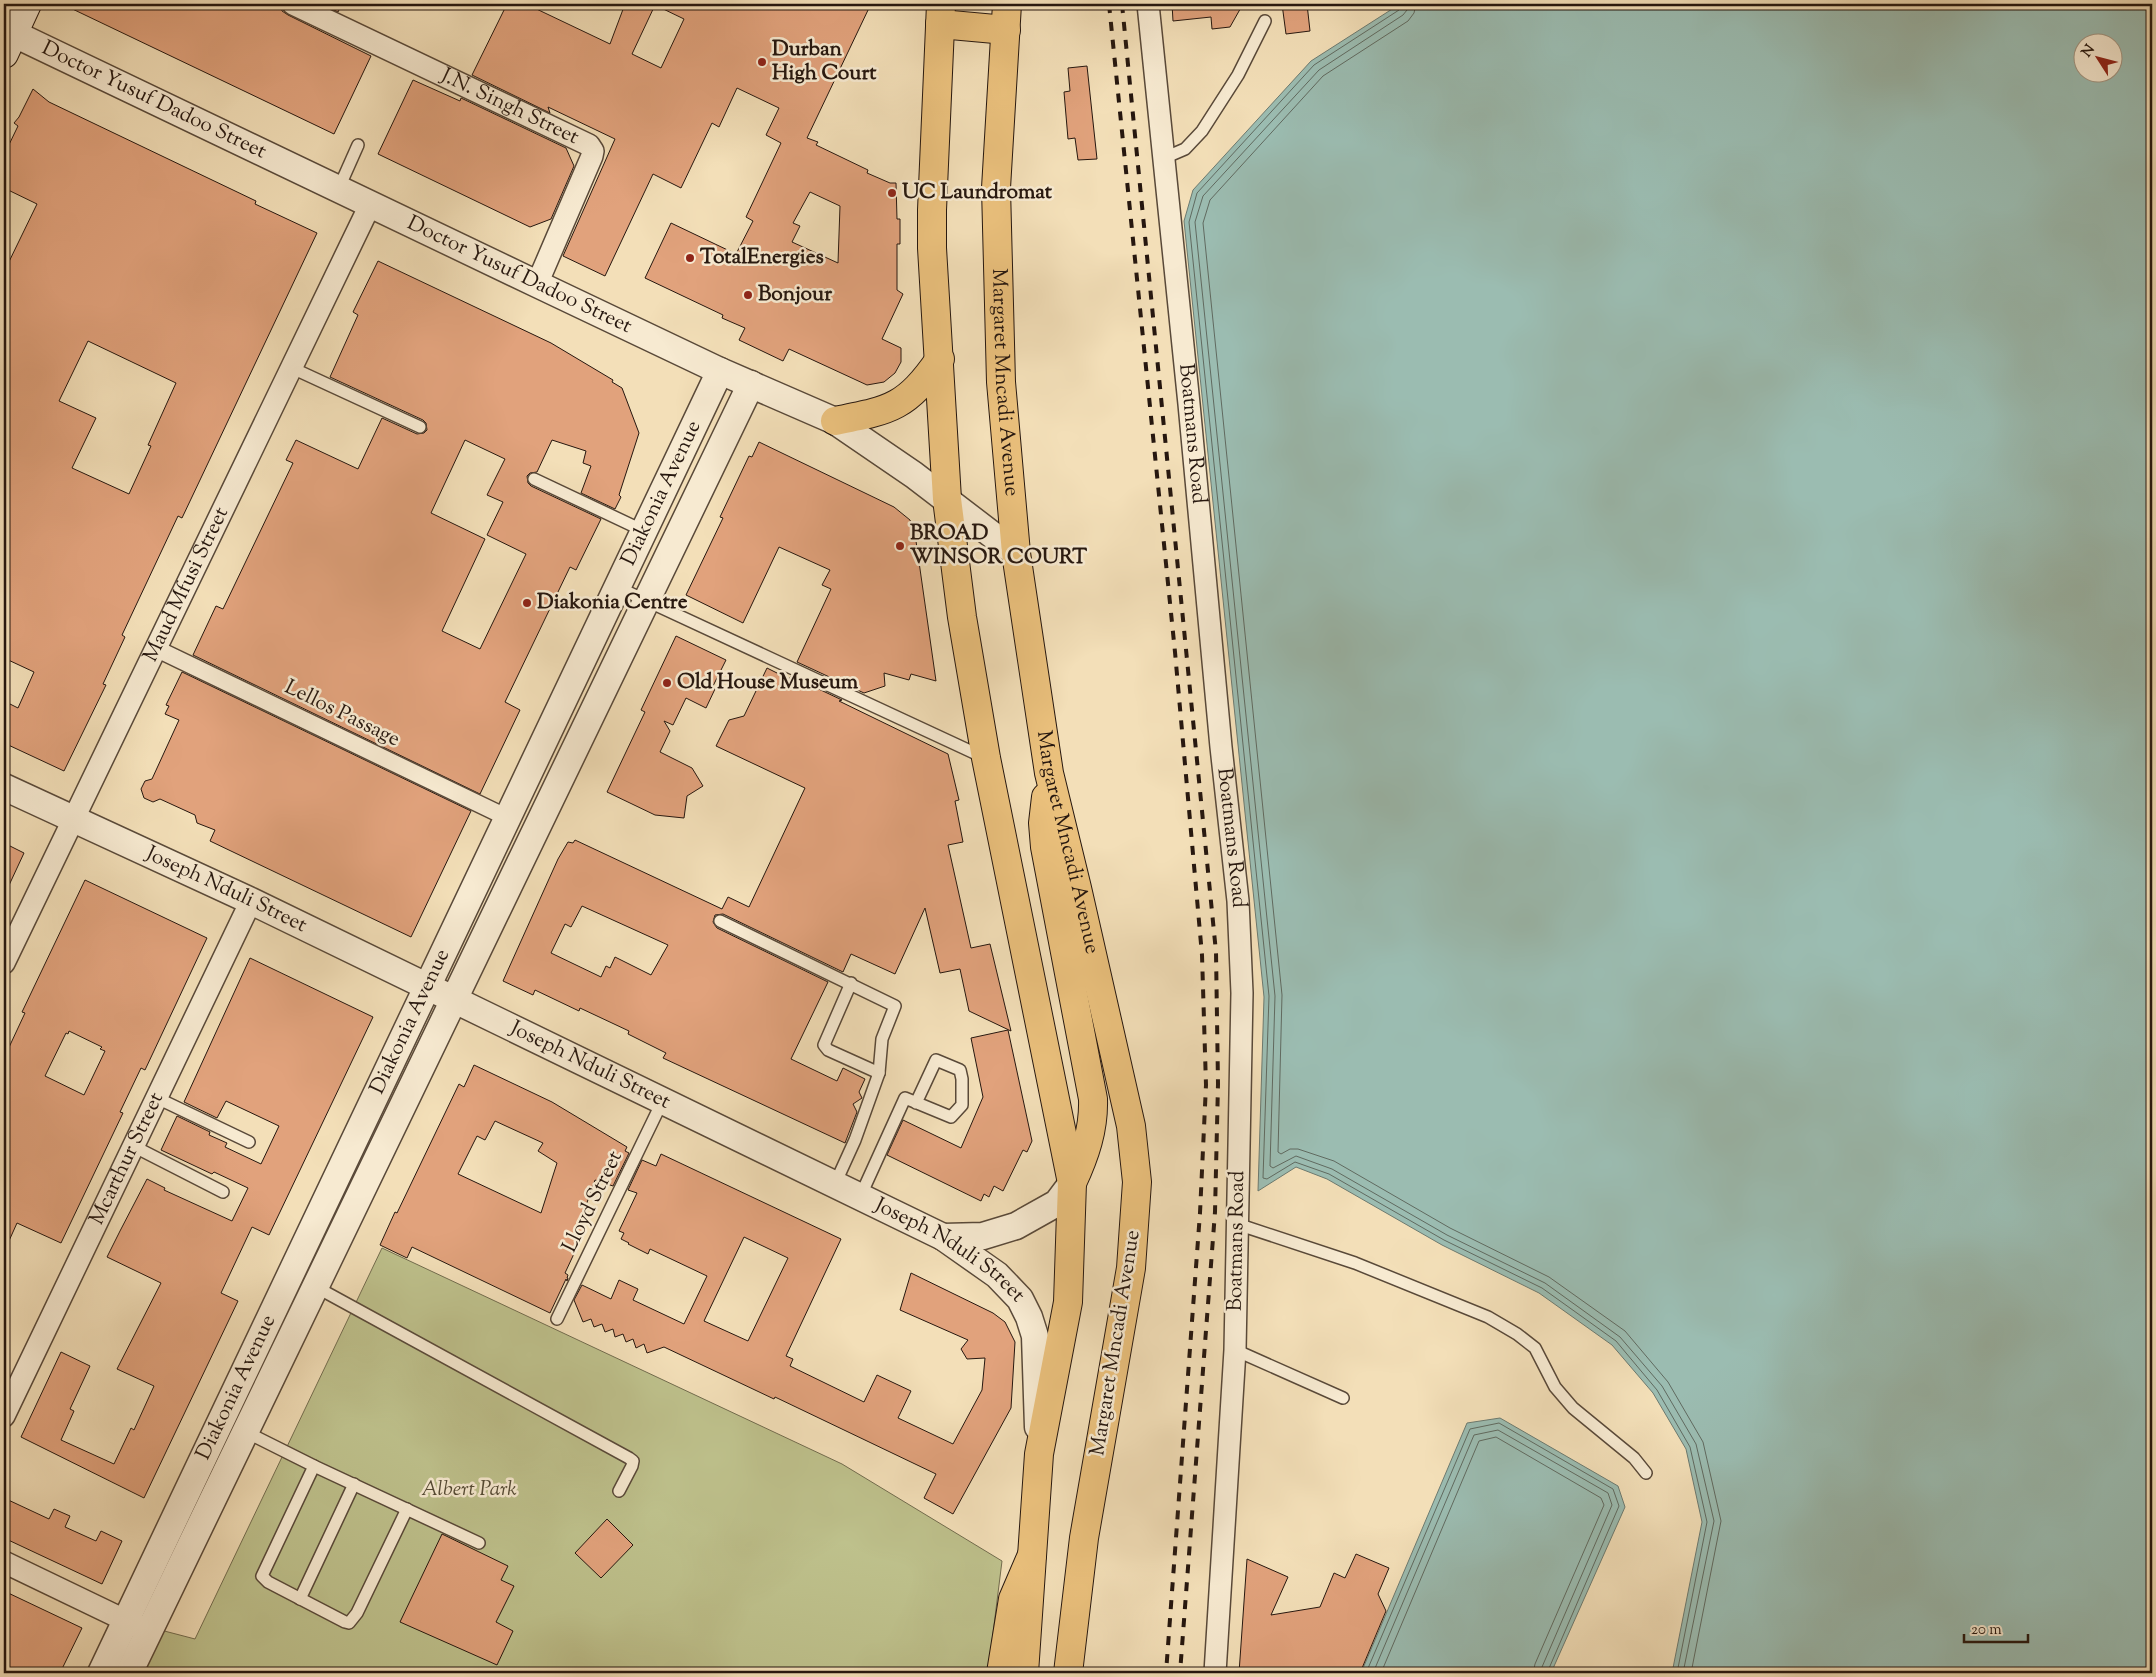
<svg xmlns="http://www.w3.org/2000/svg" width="2156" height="1677" viewBox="0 0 2156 1677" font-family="'Sorts Mill Goudy',serif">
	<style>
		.green { fill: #bec18c; stroke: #726c4e }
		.water { fill: #9bbcb1; stroke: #6c7a70; fill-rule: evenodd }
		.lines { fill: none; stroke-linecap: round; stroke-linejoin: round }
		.shore { stroke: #606a60; stroke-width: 1 }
		.building { fill: #e1a27c; stroke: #26170f; fill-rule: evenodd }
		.service-casing { stroke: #594939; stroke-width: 14 }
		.pedestrian-casing { stroke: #594939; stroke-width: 19 }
		.minor-casing { stroke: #594939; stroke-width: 24 }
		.tertiary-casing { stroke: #594939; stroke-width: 29 }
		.secondary-casing { stroke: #26170f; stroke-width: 30 }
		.primary-casing { stroke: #26170f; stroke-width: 30 }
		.motorway-casing { stroke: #26170f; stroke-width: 30 }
		.service { stroke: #f7ead1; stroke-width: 11 }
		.pedestrian { stroke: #f7ead1; stroke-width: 16 }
		.minor { stroke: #f7ead1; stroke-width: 21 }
		.tertiary { stroke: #f7ead1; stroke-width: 26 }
		.secondary { stroke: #f7ead1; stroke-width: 28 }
		.primary { stroke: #eac07c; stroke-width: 28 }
		.motorway { stroke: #eac07c; stroke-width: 28 }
		.rail { stroke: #26170f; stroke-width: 4; stroke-dasharray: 9 9; stroke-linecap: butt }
		.poi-dot { fill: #8f2418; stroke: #f7ead1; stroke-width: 2 }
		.labels { text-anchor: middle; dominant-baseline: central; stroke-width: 5; stroke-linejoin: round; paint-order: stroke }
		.poi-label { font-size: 21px; font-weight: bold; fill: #26170f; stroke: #f7ead1; text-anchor: start }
		.street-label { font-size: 21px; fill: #26170f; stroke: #f7ead1 }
		.park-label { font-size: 21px; font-style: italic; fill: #544a34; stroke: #f7ead1 }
	</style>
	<rect width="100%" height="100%" fill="#f3dfb8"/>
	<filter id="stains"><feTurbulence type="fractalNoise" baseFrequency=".004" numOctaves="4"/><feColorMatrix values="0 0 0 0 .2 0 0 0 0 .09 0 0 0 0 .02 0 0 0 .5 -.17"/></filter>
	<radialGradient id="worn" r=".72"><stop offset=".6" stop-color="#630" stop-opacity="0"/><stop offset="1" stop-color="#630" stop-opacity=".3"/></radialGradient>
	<path class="green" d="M382,1248l460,216 160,97 -14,112h-887l25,-52 69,18z"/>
	<g class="water">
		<path d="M1400,4h752v1669h-480l30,-151 -16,-73 -33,-56 -41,-48 -73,-52 -97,-48 -115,-66 -31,-12 -38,24 6,-194 -80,-776 9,-31 118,-129zM2084,42h30v30h-30z"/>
		<path d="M1500,1418l118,68 7,21 -74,166h-190l106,-250z"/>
	</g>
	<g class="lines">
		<g class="shore">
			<path d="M1402,4l-3,6 -85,55 -117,128 -8,29 80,774 -6,182 4,1 28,-17 34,12 115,66 98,48 74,53 41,49 33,57 17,75 -30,151"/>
			<path d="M1408,4l-1,6 -4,5 -84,55 -116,126 -8,26 80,774 -5,170 3,2 23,-12 36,13 115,66 98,48 75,54 42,49 34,58 18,77 -31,152"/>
			<path d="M1416,4l-2,9 -6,8 -85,55 -113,124 -7,23 79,772 -4,157 3,2 9,-5h8l36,12 116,67 99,49 76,54 43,51 35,60 18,79 -30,152"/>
			<path d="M1366,1673l104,-244 29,-6 114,66 6,17 -72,167"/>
			<path d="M1373,1673l101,-238 24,-5 110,63 4,12 -70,162 -1,6"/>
			<path d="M1381,1673l98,-232 17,-4 105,61 3,7 -69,159 -2,9"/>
		</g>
	</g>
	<g class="building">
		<path d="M62,4h219l1,7 6,4 83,41 -37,78z"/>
		<path d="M322,4h20l-4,8z"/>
		<path d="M507,4h19l84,40 15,-40h234l10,4 -62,130 11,4 -2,3 52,25 -1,3 23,10h6l1,36h3v25h-3v46l6,4 -21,45 19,9v14l-6,11 -11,9 -17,3 -78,-36 -6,12 -44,-21 6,-12 -23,-10 1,-3 -78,-37 26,-55 65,31 17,-33 -7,-4 35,-74 -15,-8 13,-27 -42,-20 -18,39 -7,-4 -31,65 -28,-14 -48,102 -42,-20 52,-117 -67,-32 2,6 -78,-38zM655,5l29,14 -23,49 -29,-14zM810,192l30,14 -2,57 -46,-21 8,-16 -7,-3z"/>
		<path d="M1172,4h71l-13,23 -18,2 -1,-12 -38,4z"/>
		<path d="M1282,4h25l3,27 -24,3z"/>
		<path d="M1087,66l10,93 -19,1 -3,-22 -7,1 -4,-47 6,-1 -2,-23z"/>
		<path d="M413,80l47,21 1,-3 105,50 8,18 -23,53 -21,8 -152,-73z"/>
		<path d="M33,89l16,13 207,99 -1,3 62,29 -135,285 -4,-2 -56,119 3,2 -22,47 3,1 -42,86 -60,-28v-25l6,-14 8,4 16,-36 -30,-14v-386l33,-68 -33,-16v-33l14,-29 -4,-3 5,-6zM88,341l88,42 -28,62 3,1 -22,48 -57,-26 24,-50 -37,-17z"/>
		<path d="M378,261l173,82 62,37 -1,2 10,6 17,45 -20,62 2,2 -6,12 -34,-16 10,-27 -8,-3 3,-12 -34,-11 -15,32 -7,1 -3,3 1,7 3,3 70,33 -25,51 -6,-3 -65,135 15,8 -40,84 -287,-139 23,-49 7,3 70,-146 -7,-3 10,-20 62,29 24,-51 35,16 7,-1 3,-3 -1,-7 -3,-3 -93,-43 28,-62 -5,-3zM465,440l40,19 -18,36 16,7 -16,33 39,19 -46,95 -38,-18 43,-92 -54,-26z"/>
		<path d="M759,442l135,65 16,13 5,14 21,147 -25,-7 -2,6 -25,-7 1,13 -21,7 -67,-31 34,-73 -9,-4 8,-15 -51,-23 -36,76 -57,-28 37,-77 -3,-1 29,-61 3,1z"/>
		<path d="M676,636l50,24 -14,28 3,1 -9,19 -20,-10 -13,27 -9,-4 6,10 -10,21 32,16 11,18 -16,10 -3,22 -29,-3 -48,-23 38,-80 -4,-2z"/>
		<path d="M767,668l22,11 2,-3 51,24 -3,1 109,53 11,46 -4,1 8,41 -15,3 23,103 19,-4 21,87 -42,-20 -9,-42 -20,4 -15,-65 -30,66 -44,-20 -8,18 -120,-58 -8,1 -2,7 4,6 111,54 -37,77 46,22 6,-13 22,11 -6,13 3,6 -9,6 4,8 -12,31 -182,-85 3,-5 -38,-19 1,-3 -49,-23 -1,3 -44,-21 -2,5 -30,-14 55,-122 10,-17 5,1 2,-3 147,69 6,-12 21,10 56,-119 -89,-42 13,-26 15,-4zM582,906l86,39 -17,30 -36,-18 -5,11 -4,-2 -5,11 -50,-24 14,-29 6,3z"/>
		<path d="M182,672l289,139 -60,126 -201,-96 5,-11 -18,-7 -2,-8 -35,-16 -7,3 -9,-4 -3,-9 4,-8 7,-2 27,-59 -14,-6 4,-8 -3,-1z"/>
		<path d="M4,843l20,10 -20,43z"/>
		<path d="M85,880l122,58 -62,132 -4,-2 -21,44 3,1 -62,130 -44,-20 -13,29v-194l21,-45 -3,-1zM69,1031l33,16 -2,2 5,2 -21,44 -39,-19 21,-43 2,1z"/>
		<path d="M250,958l123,59 -104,218 -17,-8 -31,66 17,8 -94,197 -123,-61 40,-85 29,14 -20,43 4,2 -13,29 53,24 17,-36 3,2 20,-44 -37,-17 44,-86 -54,-26 13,-26 27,-52 18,9 -1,2 68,31 16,-33 -34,-16 -2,2 -51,-24 16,-34 33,16 -1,3 18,8 -2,4 36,17 18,-38 -53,-25 -9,17 -33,-16z"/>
		<path d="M1008,1030l24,111 -5,11 -4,-2 -20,41 -9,-5 -5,11 -5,-3 -3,7 -94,-46 16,-35 58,28 22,-51 -12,-59z"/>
		<path d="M474,1065l78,37 75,45 -2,4 4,2 -16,33 -18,-6 -16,45 7,3 -21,45 3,2 -1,3h1l-1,3 -1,-2 -16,34 -138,-66 -5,11 -27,-13 15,-33 2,1 62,-129 5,3zM495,1121l48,22 -5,8 19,12 -16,50 -83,-39 19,-38 8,4z"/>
		<path d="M661,1154l180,85 -55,117 7,3 -3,7 74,36 13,-27 34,16 -13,27 55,26 29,-54 3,-32 -18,1 -6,-10 7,-9 -68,-30 11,-37 82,40 12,9 10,20 -4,66 -58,106 -29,-16 12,-24 -161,-77 -1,2 -110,-52 -17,6 -3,-9 -8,4 -3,-9 -7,3 -3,-8 -8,3 -2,-8 -8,3 -3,-8 -8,3 -3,-8 -8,3 -9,-22 8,-15 29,14 8,-19 19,9 -5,11 51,24 23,-48 -57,-27 -2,5 -20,-10 1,-1 -8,-4 3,-6 -5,-2 18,-38 -9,-3 14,-30 14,6zM744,1237l44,21 -40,83 -44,-20z"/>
		<path d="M4,1498l45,21 5,-10 16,7 -5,11 31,14 5,-10 21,10 -20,43 -98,-46z"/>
		<path d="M607,1519l26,26 -32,33 -26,-25z"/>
		<path d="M442,1534l66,32 -7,14 13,6 -18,36 17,9 -16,34 -97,-43z"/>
		<path d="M1356,1554l33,14 -11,26 8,17 -26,62h-121l8,-114 41,18 -17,38 49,-8 14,-34 11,5z"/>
		<path d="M4,1591l78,37 -22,45h-56z"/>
	</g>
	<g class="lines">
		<defs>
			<g id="service">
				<path d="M1164,158l21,-9 17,-18 36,-56 27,-54"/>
				<path d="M338,190l20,-45"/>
				<path d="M292,368l128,59"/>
				<path d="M534,479l110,52"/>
				<path d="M617,587l366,170"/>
				<path d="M720,921l175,85 -13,33 -3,34 -24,67 -20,44"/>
				<path d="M851,983l-27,62 4,5 51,23"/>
				<path d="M157,1098l92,44"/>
				<path d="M133,1146l90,46"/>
				<path d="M860,1197l45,-99 46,19 11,-12v-26l-2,-9 -24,-10 -20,43"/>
				<path d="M1237,1224l118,39 133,54 29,17 18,14 20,39 18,21 61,50 12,15"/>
				<path d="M316,1287l313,171 4,3 -1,5 -13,25"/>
				<path d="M557,1319l106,-219"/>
				<path d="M1235,1350l108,48"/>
				<path d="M246,1432l68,34 -52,110 6,6 77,40 4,1 8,-10 50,-104"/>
				<path d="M314,1466l165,77"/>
				<path d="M300,1599l54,-115"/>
			</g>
			<path id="pedestrian" d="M157,649l351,169"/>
			<g id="minor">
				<path id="s1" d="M293,4l296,141 4,6 -1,5 -55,128"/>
				<path id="s2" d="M1148,4l41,400 32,343 17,154 4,92 -7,357 -20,323"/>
				<path id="s3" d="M4,963l366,-758"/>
				<path id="s4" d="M4,1416l247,-515"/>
				<path d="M4,1562l135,65"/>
			</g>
			<g id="tertiary">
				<path id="s5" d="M4,29l533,255 183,87 115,50 79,54 102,78"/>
				<path id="s6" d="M4,787l247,114 692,336 54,38 23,24 9,18 6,19 3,91"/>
				<path d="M943,1237l40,-1 33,-10 41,-23 15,-20"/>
				<path id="s7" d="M101,1673l619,-1302"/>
				<path d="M129,1673l622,-1289"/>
			</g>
			<path id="secondary" d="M4,54l23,-50"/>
			<g id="primary">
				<path d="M941,4l-9,206v38l15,251 15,118 24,141 86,425 -4,119 -29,152 -15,219"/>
				<path id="s8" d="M1007,4l-11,184 5,194 15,171 33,220 28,115 54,238 6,56 -6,86 -47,270 -16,135"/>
				<path d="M940,24l66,6"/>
				<path d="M835,421c56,-11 71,-13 105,-62"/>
				<path d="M1046,797l-3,26 2,24 48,252c1,30 -8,56 -21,84"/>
			</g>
			<path id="motorway" d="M1001,1673l12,-74 19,-44"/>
		</defs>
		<use href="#service" class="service-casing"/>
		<use href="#pedestrian" class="pedestrian-casing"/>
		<use href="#minor" class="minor-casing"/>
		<use href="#tertiary" class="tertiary-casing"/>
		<use href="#secondary" class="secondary-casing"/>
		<use href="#primary" class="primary-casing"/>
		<use href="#motorway" class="motorway-casing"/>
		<use href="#service" class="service"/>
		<use href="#pedestrian" class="pedestrian"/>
		<use href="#minor" class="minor"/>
		<use href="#tertiary" class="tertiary"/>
		<use href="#secondary" class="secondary"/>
		<use href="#primary" class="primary"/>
		<use href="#motorway" class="motorway"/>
		<g class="rail">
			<path d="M1109,4l66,648 27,303 4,130 -6,128 -34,460"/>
			<path d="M1122,4l94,948 2,132 -3,128 -35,461"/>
		</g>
	</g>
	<g class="poi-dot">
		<circle cx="762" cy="62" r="5"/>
		<circle cx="892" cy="193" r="5"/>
		<circle cx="690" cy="258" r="5"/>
		<circle cx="748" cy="295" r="5"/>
		<circle cx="900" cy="546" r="5"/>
		<circle cx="527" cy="603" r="5"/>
		<circle cx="667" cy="683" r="5"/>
	</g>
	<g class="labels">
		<g class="poi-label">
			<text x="772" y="50">Durban<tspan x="772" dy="24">High Court</tspan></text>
			<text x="902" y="193">UC Laundromat</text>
			<text x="700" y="258">TotalEnergies</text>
			<text x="758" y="295">Bonjour</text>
			<text x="910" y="534">BROAD<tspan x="910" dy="24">WINSOR COURT</tspan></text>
			<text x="537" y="603">Diakonia Centre</text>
			<text x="677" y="683">Old House Museum</text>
		</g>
		<g class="street-label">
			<text stroke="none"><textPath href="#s5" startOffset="166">Doctor Yusuf Dadoo Street</textPath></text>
			<text stroke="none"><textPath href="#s1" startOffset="240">J.N. Singh Street</textPath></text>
			<text stroke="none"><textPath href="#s5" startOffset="571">Doctor Yusuf Dadoo Street</textPath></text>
			<text stroke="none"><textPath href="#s8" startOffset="379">Margaret Mncadi Avenue</textPath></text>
			<text stroke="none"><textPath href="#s2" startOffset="432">Boatmans Road</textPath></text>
			<text stroke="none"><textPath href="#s7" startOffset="1306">Diakonia Avenue</textPath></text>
			<text stroke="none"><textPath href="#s3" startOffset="420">Maud Mfusi Street</textPath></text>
			<text transform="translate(342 714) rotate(26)">Lellos Passage</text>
			<text stroke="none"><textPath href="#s2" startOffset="838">Boatmans Road</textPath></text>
			<text stroke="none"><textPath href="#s8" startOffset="844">Margaret Mncadi Avenue</textPath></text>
			<text stroke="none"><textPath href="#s6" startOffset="245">Joseph Nduli Street</textPath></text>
			<text stroke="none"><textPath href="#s7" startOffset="721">Diakonia Avenue</textPath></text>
			<text stroke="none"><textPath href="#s6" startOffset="649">Joseph Nduli Street</textPath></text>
			<text stroke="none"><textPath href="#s4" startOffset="285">Mcarthur Street</textPath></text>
			<text transform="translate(593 1202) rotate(-64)">Lloyd Street</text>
			<text transform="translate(1237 1241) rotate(-89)">Boatmans Road</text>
			<text stroke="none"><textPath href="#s6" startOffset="1054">Joseph Nduli Street</textPath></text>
			<text transform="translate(1116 1343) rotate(-81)">Margaret Mncadi Avenue</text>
			<text stroke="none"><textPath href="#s7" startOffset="316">Diakonia Avenue</textPath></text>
		</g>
		<g class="park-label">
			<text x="469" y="1490">Albert Park</text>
		</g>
	</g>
	<rect width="2156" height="1677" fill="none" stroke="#f3dfb8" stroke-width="20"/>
	<rect x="5" y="5" width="2146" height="1667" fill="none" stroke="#26170f" stroke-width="2.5"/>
	<rect x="10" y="10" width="2136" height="1657" fill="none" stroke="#26170f"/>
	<g transform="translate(2098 58) rotate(306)"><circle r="24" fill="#f7ead1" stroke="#a39683"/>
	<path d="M0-4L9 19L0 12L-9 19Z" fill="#8f2418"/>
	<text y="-8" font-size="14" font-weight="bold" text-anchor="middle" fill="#26170f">N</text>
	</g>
	<path d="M1964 1634v8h64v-8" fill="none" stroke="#26170f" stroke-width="2.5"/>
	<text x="1971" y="1634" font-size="15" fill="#26170f" stroke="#f7ead1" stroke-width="4" paint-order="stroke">20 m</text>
	<rect width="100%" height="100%" filter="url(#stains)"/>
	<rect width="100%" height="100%" fill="url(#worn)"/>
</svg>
